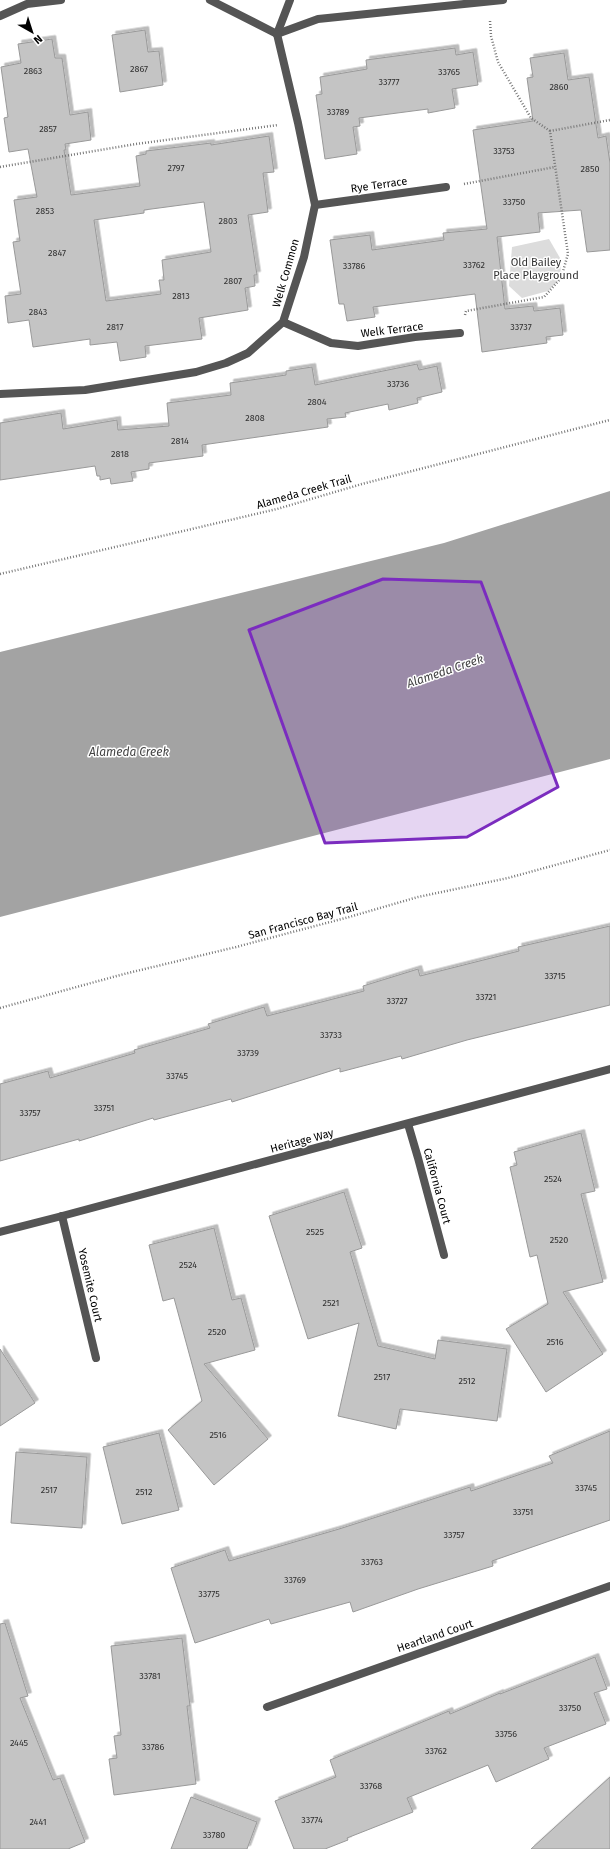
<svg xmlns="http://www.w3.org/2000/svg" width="610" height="1849" viewBox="0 0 610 1849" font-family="'Fira Sans',sans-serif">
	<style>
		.green { fill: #dcdcdc }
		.water { fill: #a3a3a3 }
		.building { fill: #c4c4c4; stroke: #999; fill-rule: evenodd; filter: url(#shadow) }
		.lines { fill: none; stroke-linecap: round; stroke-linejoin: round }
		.path { stroke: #777; stroke-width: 2.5; stroke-dasharray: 1 2; stroke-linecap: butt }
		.street { stroke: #555; stroke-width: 8 }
		.marked { fill: #7b2cbf; fill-opacity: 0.2; stroke: #7b2cbf; stroke-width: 3; stroke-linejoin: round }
		.labels { text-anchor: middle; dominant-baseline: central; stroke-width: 3; stroke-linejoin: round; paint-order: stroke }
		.number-label { font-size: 9px; fill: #313131 }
		.street-label { font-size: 11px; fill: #000; stroke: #fff }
		.park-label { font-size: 11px; fill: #333; stroke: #fff }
		.water-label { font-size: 12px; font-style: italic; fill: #444; stroke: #fff }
	</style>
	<defs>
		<filter id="shadow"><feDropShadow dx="3.5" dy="-3.5" stdDeviation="0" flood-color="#0004"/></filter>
	</defs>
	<rect width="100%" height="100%" fill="#fff"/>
	<path class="green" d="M549,239l11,19 1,20 -13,13 -26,7 -13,-12 3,-39z"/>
	<path class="water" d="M610,491v268l-610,158v-265l444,-109z"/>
	<g class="building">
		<path d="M145,30l3,22 11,-1 4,34 -43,7 -8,-57z"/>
		<path d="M52,39l3,19h7l8,57 18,-3 3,28 -26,4 1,6h-2l7,45 69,-9 -4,-30 10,-2v-3l65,-8v2l58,-9 5,36 -11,1 5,39 -20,3 9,60h-3l1,11 -10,2 3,22 -49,8 3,21 -57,7 1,11 -26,4 -3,-19 -27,3v-6l-57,8 -4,-27 -21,3 -3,-27 16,-2 -8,-52 7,-1 -6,-41 23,-3 -9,-48 -19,3 -5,-34 4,-1 -7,-50 20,-4 -3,-19zM204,202l7,50 -49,8 2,20h-5l2,14 -55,7 -12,-81 50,-7v-3z"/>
		<path d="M455,48l1,7 17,-3 5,33 -26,4 3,19 -27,5v-4l-69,9 1,8 -7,1 4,27 -32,5 -9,-64 6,-1 -2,-17 47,-8 -1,-9z"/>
		<path d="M564,53l4,27 21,-3 9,61 8,-2 4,27v87l-23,2 -6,-42 -43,3 2,19 -43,5 8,72 28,-3 1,5 26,-3 3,27 -17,2 1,6 -65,9 -7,-58 -102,13 2,10 -28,4 -3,-17h-5l-9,-64 40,-5 2,15 72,-10 -1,-7 44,-4 -14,-99 60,-9 -6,-43 6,-1 -3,-19z"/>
		<path d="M417,364l2,6 18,-4 5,26 -25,6 1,5 -29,7 -1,-6 -43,9 1,4 -19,2 1,8 -126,18 1,11 -54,7v6l-18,3 2,9 -22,3 -1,-6 -10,2v-4h-3l-2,-10 -95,14v-57l61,-10 2,16 54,-9 1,10 51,-4 -2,-23 64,-8 -1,-12 56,-8v-4l26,-4 3,18z"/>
		<path d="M610,926v79l-143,35 -65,19 -1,-3 -61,16v-4l-108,34 -1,-3 -77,21 -1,-2 -74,23v-2l-79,22v-77l48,-13 2,7 85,-25 -1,-3 76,-22 -2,-4 56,-17 3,9 97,-25 -1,-5 55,-17 2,7 99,-25 -1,-4z"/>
		<path d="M581,1133l14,58 -14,3 22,88 -40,10 40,62 -57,38 -40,-63 42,-25 -11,-49 -7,2 -20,-90 7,-2 -3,-13z"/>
		<path d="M344,1192l18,56 -12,4 28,94 57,13 3,-19 69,9 -10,72 -97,-12 -4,20 -58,-13 21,-93 -51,16 -39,-123z"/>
		<path d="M214,1228l18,72 9,-2 14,52 -51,14 64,75 -54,46 -46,-55 34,-29 -28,-103 -11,3 -14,-56z"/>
		<path d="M0,1349l35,54 -35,23z"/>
		<path d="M610,1431v89l-118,41 1,5 -75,23 -65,23 -3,-10 -79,22 -2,-5 -74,24 -24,-75 54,-18 4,11 110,-32 131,-42 1,4 82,-28 -4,-7z"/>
		<path d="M159,1433l20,77 -57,14 -19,-77z"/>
		<path d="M16,1452l71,5 -5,71 -71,-5z"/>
		<path d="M5,1623l23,73 -8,2 33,82 7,-2 25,64 -17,7h-68v-225z"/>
		<path d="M182,1638l8,68h-3l9,78 -82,11 -5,-36 8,-1 -3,-22 7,-1 -10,-89z"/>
		<path d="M595,1657l12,32 -13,4 12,31 -62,24 5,11 -53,23 -8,-17 -81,33 6,14 -66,26 1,2 -23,9h-31l-19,-48 61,-24 -6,-17 119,-49 1,3 50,-21v1z"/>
		<path d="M610,1777v72h-79z"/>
		<path d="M191,1797l66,25 -10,27h-76z"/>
	</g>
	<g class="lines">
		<g class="path">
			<path d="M490,21l1,15 7,26 33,56 19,13"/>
			<path d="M0,167l136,-23 142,-19"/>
			<path d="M464,184l91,-17"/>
			<path d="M465,315l1,-4 78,-14 17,-19 7,-24 -18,-123 60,-11"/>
			<path d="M0,574l277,-65 85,-25 248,-64"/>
			<path d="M0,1008l124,-34 112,-27 113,-30 69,-20 90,-19 102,-28"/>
		</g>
		<g class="street">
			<path d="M210,0l67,34"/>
			<path d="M0,16l27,-12 34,-4"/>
			<path d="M277,34l41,-15 185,-19"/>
			<path d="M277,34l13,-34"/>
			<path d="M315,205l131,-18"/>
			<path d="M283,322l48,21 27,3 57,-9 45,-4"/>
			<path d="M0,394l85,-4 111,-18 30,-9 22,-10 35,-31 21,-65 11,-52 -17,-82 -21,-89"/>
			<path d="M408,1124l10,34 26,97"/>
			<path d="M62,1216l34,142"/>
			<path d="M0,1232l62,-16 548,-147"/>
			<path d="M267,1707l343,-121"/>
		</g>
	</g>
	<path class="marked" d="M383,579l98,3 77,205 -91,50 -142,6 -76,-213z"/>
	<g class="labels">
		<g class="number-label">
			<text x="139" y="69">2867</text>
			<text x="33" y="71">2863</text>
			<text x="449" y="72">33765</text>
			<text x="389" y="82">33777</text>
			<text x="559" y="87">2860</text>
			<text x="338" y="112">33789</text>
			<text x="48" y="129">2857</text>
			<text x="504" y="151">33753</text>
			<text x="176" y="168">2797</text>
			<text x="590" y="169">2850</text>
			<text x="514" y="202">33750</text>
			<text x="45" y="211">2853</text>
			<text x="228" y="221">2803</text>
			<text x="57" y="253">2847</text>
			<text x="474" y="265">33762</text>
			<text x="354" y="266">33786</text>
			<text x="233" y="281">2807</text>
			<text x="181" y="296">2813</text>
			<text x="38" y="312">2843</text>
			<text x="115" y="327">2817</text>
			<text x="521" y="327">33737</text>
			<text x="398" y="384">33736</text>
			<text x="317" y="402">2804</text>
			<text x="255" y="418">2808</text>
			<text x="180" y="441">2814</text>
			<text x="120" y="454">2818</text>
			<text x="555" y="976">33715</text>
			<text x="486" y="997">33721</text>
			<text x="397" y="1001">33727</text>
			<text x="331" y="1035">33733</text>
			<text x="248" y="1053">33739</text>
			<text x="177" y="1076">33745</text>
			<text x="104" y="1108">33751</text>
			<text x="30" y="1113">33757</text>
			<text x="553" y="1179">2524</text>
			<text x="315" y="1232">2525</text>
			<text x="559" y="1240">2520</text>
			<text x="188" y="1265">2524</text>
			<text x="331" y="1303">2521</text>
			<text x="217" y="1332">2520</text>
			<text x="555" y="1342">2516</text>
			<text x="382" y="1377">2517</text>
			<text x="467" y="1381">2512</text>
			<text x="218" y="1435">2516</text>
			<text x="586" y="1488">33745</text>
			<text x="49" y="1490">2517</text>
			<text x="144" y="1492">2512</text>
			<text x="523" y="1512">33751</text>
			<text x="454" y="1535">33757</text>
			<text x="372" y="1562">33763</text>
			<text x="295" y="1580">33769</text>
			<text x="209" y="1594">33775</text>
			<text x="150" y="1676">33781</text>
			<text x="570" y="1708">33750</text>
			<text x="506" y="1734">33756</text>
			<text x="19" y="1743">2445</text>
			<text x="153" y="1747">33786</text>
			<text x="436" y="1751">33762</text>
			<text x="371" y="1786">33768</text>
			<text x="312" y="1820">33774</text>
			<text x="38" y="1822">2441</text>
			<text x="214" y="1835">33780</text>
		</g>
		<g class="street-label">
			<text transform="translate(379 185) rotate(-8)">Rye Terrace</text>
			<text transform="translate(286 273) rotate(-74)">Welk Common</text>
			<text transform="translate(392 330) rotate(-7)">Welk Terrace</text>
			<text transform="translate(304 492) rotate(-16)">Alameda Creek Trail</text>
			<text transform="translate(303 921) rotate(-15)">San Francisco Bay Trail</text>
			<text transform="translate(302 1141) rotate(-15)">Heritage Way</text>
			<text transform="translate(437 1186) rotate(75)">California Court</text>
			<text transform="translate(90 1285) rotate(77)">Yosemite Court</text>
			<text transform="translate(435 1636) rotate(-19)">Heartland Court</text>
		</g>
		<g class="park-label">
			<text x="536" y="262">Old Bailey<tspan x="536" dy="13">Place Playground</tspan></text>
		</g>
		<g class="water-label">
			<text transform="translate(445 671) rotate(-19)">Alameda Creek</text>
			<text x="129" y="752">Alameda Creek</text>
		</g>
	</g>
	<g transform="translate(32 32) rotate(141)" stroke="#ffffff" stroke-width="3" paint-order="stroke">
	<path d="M0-3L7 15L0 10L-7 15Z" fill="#000000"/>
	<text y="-6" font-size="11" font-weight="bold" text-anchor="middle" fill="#000000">N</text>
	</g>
</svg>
